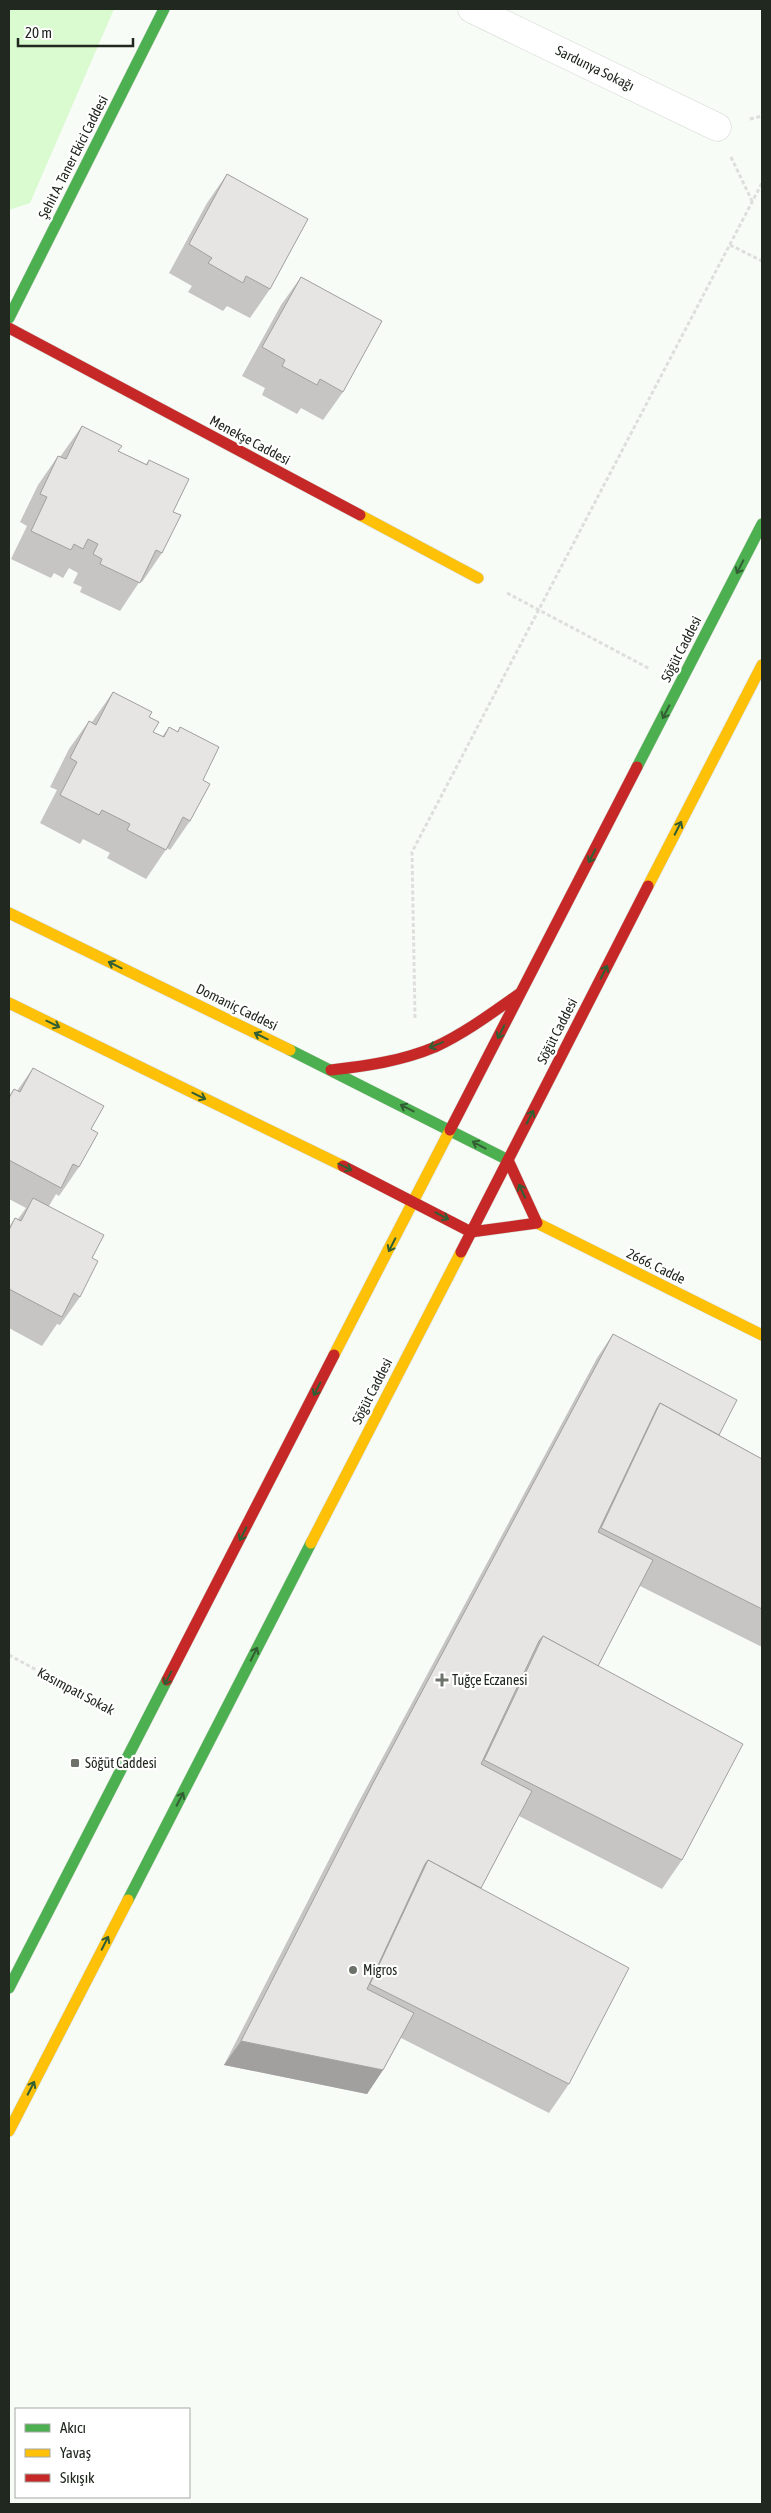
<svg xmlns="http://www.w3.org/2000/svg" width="771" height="2513" viewBox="0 0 771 2513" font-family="'Asap Condensed',sans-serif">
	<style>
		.green { fill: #dafad0 }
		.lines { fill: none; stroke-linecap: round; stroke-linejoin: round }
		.street-casing { stroke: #d3d8d1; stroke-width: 29 }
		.fast-casing { stroke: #d3d8d1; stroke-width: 12 }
		.slow-casing { stroke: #d3d8d1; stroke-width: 12 }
		.jam-casing { stroke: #d3d8d1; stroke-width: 12 }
		.path { stroke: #dedfdc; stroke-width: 3; stroke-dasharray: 4 2.5; stroke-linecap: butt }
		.street { stroke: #fefffe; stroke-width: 28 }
		.fast { stroke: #4caf50; stroke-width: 11 }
		.slow { stroke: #ffc107; stroke-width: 11 }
		.jam { stroke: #c62828; stroke-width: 11 }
		.wall { fill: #c6c5c3 }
		.shaded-wall { fill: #a1a09f }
		.building { fill: #e6e5e3; stroke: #a1a09f }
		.oneway { stroke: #325e33 }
		.poi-dot { fill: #6c726a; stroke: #fff; stroke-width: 2 }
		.labels { text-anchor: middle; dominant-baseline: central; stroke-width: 4.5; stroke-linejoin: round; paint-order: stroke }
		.street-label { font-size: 14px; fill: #21281f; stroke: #fff }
		.poi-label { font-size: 14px; fill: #21281f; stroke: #fff; text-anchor: start }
	</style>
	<rect width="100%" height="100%" fill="#f7fcf6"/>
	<path class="green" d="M9,9h105l-84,194 -21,7z"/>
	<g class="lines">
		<defs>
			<path id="street" d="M472,9l245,118"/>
			<g id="fast">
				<path d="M9,318l155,-309"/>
				<path d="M637,767l125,-243"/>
				<path d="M290,1050l218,110"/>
				<path d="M128,1900l183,-357"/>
				<path d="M9,1988l158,-308"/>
			</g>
			<g id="slow">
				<path d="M360,515l118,63"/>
				<path d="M648,886l114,-221"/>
				<path d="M9,913l281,137"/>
				<path d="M9,1003l334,163"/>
				<path d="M537,1223l225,112"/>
				<path d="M334,1355l116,-225"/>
				<path d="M311,1543l150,-291"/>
				<path d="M9,2131l119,-231"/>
			</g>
			<g id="jam">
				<path d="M9,328l351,187"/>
				<path d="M331,1070c35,-4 71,-9 104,-23 30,-14 57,-34 84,-53"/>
				<path d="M450,1130l187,-363"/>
				<path d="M343,1166l128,66 66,-9 -29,-63"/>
				<path d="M461,1252l187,-366"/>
				<path d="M167,1680l167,-325"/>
			</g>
		</defs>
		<use href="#street" class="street-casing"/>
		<use href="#fast" class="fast-casing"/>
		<use href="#slow" class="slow-casing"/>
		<use href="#jam" class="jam-casing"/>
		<g class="path">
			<path d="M750,119l12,-3"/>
			<path d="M731,157l21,44"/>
			<path d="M730,245l32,16"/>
			<path d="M507,593l143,76"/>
			<path d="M415,1018l-3,-166 350,-669"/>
			<path d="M9,1655l105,57"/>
		</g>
		<use href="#street" class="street"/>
		<use href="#fast" class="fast"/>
		<use href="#slow" class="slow"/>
		<use href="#jam" class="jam"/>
	</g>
	<g class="wall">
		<path d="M227,174l43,115 -20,29 -23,-12 -4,5 -35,-19 4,-6 -23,-13 38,-70z"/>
		<path d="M301,277l42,115 -20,28 -22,-12 -4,6 -35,-19 3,-7 -23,-12 39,-71z"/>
		<path d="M82,426l36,25 28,13 3,-4 24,52 -11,41 -20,29 -2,-1 -20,30 -40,-19 2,-5 -9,-4 5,-10 -9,-5 -6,10 -9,-5 -3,5 -40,-19 16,-33 -7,-4 18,-37 20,-29 2,1z"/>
		<path d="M113,692l36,25 4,15 9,5 7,-10 8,5 3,-5 23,53 -13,41 -20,29 -3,-2 -21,31 -39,-21 3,-5 -27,-14 -3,5 -40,-21 17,-33 -7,-3 19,-38 20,-28 3,1z"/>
		<path d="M33,1068l58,61 -12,38 -20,29 -3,-2 -7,12 43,52 -12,39 -20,28 -3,-1 -15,22 -33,-18v-101l6,-9 3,1 8,-11 -17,-9v-103l5,-7 3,2z"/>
		<path d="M613,1334l106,101 43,24v188l-122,-61 -42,80 84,194 -20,29 -143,-73 -38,72 88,196 -20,29 -148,-75 -18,32 -16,24 -143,-29 131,-256 242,-451z"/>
	</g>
	<path class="shaded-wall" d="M241,2041l142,29 -16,24 -143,-29z"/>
	<g class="building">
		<path d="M227,174l81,45 -38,70 -24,-13 -3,7 -35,-20 4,-5 -23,-14z"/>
		<path d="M301,277l81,44 -39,71 -23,-13 -3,6 -35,-19 3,-6 -23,-13z"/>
		<path d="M82,426l40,20 -4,5 29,14 2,-5 40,19 -16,33 8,3 -19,38 -6,-3 -16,33 -40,-19 2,-5 -9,-5 5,-10 -10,-5 -5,10 -9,-5 -3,6 -40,-19 16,-34 -7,-3 18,-38 8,3z"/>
		<path d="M113,692l39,20 -3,5 10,5 -6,10 11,5 5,-10 9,5 2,-5 39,20 -16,33 7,4 -20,37 -7,-4 -17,33 -39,-20 3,-6 -28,-14 -3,5 -39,-20 17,-33 -7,-4 19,-37 7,4z"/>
		<path d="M33,1068l71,38 -13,23 7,4 -19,34 -6,-3 -12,24 -52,-28v-62l5,-9 6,3z"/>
		<path d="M33,1198l71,37 -12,23 6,3 -18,36 -6,-4 -12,24 -53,-28v-59l6,-12 6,3z"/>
		<path d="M613,1334l124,66 -18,35 -59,-32 -3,5 -59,124 55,28 -55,106 -55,-30 -4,5 -58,123 51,27 -51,97 -53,-28 -3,4 -58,125 47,24 -31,57 -142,-29 131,-256z"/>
		<path d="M660,1403l102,56v150l-161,-81z"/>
		<path d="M543,1636l200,108 -61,116 -198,-100z"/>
		<path d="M428,1860l201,108 -60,116 -199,-100z"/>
	</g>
	<defs><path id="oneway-shaft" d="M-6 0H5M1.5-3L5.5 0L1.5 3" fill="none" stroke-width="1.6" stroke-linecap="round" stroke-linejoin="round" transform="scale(1.25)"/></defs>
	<g class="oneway">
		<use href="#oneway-shaft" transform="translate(740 567) rotate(117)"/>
		<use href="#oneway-shaft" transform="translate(666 712) rotate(117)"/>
		<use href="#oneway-shaft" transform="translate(678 828) rotate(-63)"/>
		<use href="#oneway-shaft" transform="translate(592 856) rotate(117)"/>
		<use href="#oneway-shaft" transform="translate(115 965) rotate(-154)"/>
		<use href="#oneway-shaft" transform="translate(604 972) rotate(-63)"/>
		<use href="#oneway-shaft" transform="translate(53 1024) rotate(26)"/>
		<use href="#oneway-shaft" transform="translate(501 1032) rotate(117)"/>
		<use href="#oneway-shaft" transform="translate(261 1036) rotate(-154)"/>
		<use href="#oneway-shaft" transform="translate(436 1045) rotate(158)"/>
		<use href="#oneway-shaft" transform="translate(199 1096) rotate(26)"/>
		<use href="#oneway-shaft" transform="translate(407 1108) rotate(-153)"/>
		<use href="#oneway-shaft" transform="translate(530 1117) rotate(-63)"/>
		<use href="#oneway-shaft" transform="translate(479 1145) rotate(-152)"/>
		<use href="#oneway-shaft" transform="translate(345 1167) rotate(26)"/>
		<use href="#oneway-shaft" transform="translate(522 1191) rotate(-115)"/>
		<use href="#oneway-shaft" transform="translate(442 1216) rotate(28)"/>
		<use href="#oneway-shaft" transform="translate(392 1245) rotate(117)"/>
		<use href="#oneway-shaft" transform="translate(317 1389) rotate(117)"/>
		<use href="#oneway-shaft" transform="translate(243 1534) rotate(117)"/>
		<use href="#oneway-shaft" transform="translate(254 1654) rotate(-63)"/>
		<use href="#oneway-shaft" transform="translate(168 1678) rotate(117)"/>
		<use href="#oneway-shaft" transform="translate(180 1799) rotate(-63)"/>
		<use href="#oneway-shaft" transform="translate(105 1943) rotate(-63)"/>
		<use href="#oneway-shaft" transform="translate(31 2088) rotate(-63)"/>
	</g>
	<g class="poi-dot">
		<path d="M439.5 1672.5h5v5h5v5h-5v5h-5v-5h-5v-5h5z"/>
		<rect x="70" y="1758" width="10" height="10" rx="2.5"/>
		<circle cx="353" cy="1970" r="5"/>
	</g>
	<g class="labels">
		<g class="street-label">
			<text transform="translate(595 68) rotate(26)">Sardunya Sokağı</text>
			<text transform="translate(73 157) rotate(-63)">Şehit A. Taner Ekici Caddesi</text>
			<text transform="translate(250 440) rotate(28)">Menekşe Caddesi</text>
			<text transform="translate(681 649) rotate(-63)">Söğüt Caddesi</text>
			<text transform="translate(237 1007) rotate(26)">Domaniç Caddesi</text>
			<text transform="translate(557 1031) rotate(-63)">Söğüt Caddesi</text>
			<text transform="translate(656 1266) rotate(26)">2666. Cadde</text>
			<text transform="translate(372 1391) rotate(-63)">Söğüt Caddesi</text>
			<text transform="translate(76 1691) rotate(28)">Kasımpatı Sokak</text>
		</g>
		<g class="poi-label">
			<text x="452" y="1680">Tuğçe Eczanesi</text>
			<text x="85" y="1763">Söğüt Caddesi</text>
			<text x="363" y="1970">Migros</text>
		</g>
	</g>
	<rect width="771" height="2513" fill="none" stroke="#21281f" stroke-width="20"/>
	<rect x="15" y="2408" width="175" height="90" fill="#ffffff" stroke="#a6a9a5"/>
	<rect x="25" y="2424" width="25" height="8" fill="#4caf50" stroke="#a6a9a5"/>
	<text x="60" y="2433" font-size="15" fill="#21281f">Akıcı</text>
	<rect x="25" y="2449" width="25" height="8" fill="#ffc107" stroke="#a6a9a5"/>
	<text x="60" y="2458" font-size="15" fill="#21281f">Yavaş</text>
	<rect x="25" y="2474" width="25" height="8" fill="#c62828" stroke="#a6a9a5"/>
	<text x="60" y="2483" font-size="15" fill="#21281f">Sıkışık</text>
	<path d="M18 38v8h115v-8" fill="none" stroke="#21281f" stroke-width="2.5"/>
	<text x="25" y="38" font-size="15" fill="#21281f" stroke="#ffffff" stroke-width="4" paint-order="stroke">20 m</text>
</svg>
